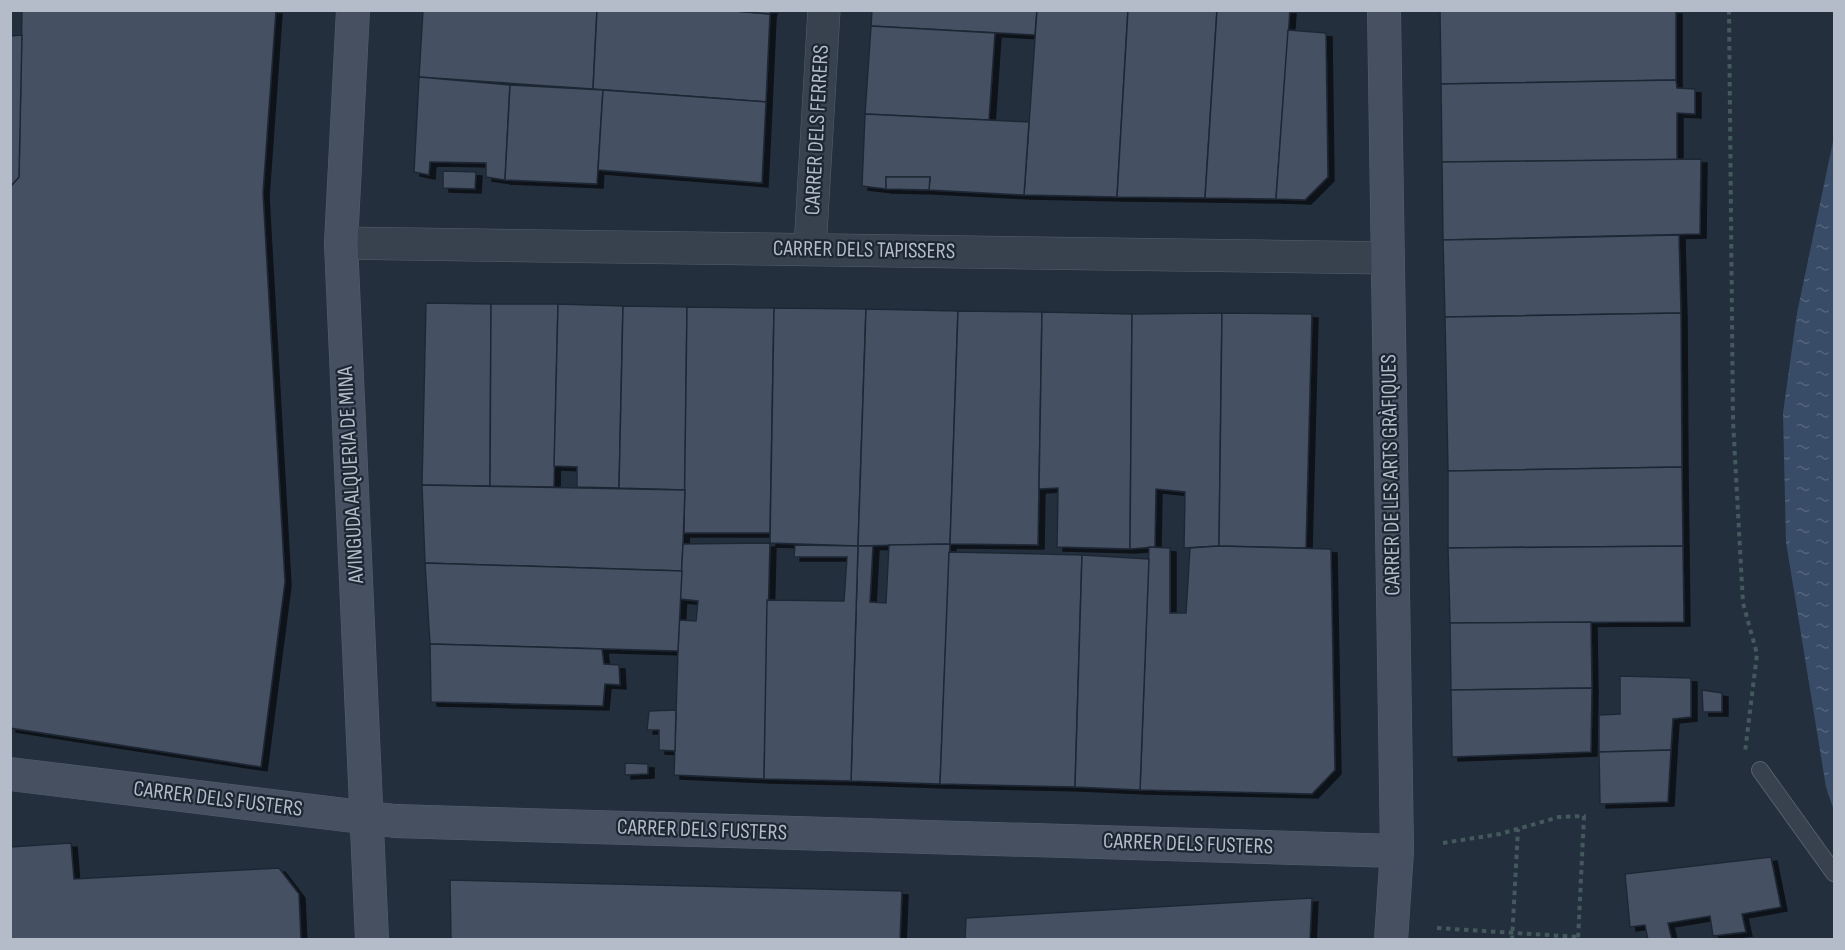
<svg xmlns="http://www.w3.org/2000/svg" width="1845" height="950" viewBox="0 0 1845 950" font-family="'Sofia Sans Condensed',sans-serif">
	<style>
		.water { fill: url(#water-ripples) }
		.building { fill: #455162; stroke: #1f2835; stroke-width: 1.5; filter: url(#shadow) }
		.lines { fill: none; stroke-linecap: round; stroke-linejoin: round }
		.lane-casing { stroke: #565f6c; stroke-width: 18 }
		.street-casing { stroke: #565f6c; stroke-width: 33 }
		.secondary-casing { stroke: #565f6c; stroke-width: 34 }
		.path { stroke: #44595c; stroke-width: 4; stroke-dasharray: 4.5 4.5; stroke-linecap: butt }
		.lane { stroke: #38414e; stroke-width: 16 }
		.street { stroke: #38414e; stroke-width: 32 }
		.secondary { stroke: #465061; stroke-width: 33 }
		.labels { text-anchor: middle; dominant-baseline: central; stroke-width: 4.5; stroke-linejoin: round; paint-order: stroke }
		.street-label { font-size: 22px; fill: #b4bcc9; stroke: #1d2633 }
	</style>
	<defs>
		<pattern id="water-ripples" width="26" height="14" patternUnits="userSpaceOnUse" patternTransform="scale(1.5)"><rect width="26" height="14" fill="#394c67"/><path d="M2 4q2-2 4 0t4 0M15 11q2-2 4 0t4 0" fill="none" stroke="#53647b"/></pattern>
		<filter id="shadow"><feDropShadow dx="6" dy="4" stdDeviation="0" flood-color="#0009"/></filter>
	</defs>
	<rect width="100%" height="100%" fill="#242f3e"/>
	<path class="water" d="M1834,137v674l-8,-24 -40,-245 -3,-129 14,-100z"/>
	<g class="building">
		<path d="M22,10h254l-13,183 22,389 -24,185 -251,-39v-541l9,-10z"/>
		<path d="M423,10h174l-4,79 -174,-12z"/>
		<path d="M597,10h127l46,4 -4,88 -173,-13z"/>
		<path d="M724,10h47l-1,4z"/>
		<path d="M872,10h165l-2,25 -164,-9z"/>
		<path d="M1037,10h91l-11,187 -93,-2z"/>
		<path d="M1128,10h89l-12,188 -88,-1z"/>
		<path d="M1217,10h73l-14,189 -71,-1z"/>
		<path d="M1440,10h236v70l-235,4z"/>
		<path d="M871,26l124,7 -6,87 -124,-6z"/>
		<path d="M1288,30l38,3 2,144 -23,23 -29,-1z"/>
		<path d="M22,35l-3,142 -9,10v-151z"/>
		<path d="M419,77l91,8 -5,95 -19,-3v-14l-56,-1 -1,13 -15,-3z"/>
		<path d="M1676,80l1,8 18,1v25l-18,-1v47l-235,2 -1,-78z"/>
		<path d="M510,85l93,5 -6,94 -92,-4z"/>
		<path d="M603,90l163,12 -4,81 -164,-13z"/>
		<path d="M865,114l164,8 -5,73 -95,-5 1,-13h-44v12l-24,-3z"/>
		<path d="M1701,159l-1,75 -257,6 -1,-78z"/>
		<path d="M443,171l33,1 -1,17 -32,-1z"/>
		<path d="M886,177h44l-1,13 -43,-1z"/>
		<path d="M1679,235l2,78 -236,4 -2,-77z"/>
		<path d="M426,303l65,1 -1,182 -68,-1z"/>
		<path d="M491,304h67l-4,183 -64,-1z"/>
		<path d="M558,304l65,2 -4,182 -42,-1v-20l-23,-1z"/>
		<path d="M623,306l64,1 -2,183 -66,-2z"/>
		<path d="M687,307l87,1 -4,225h-86z"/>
		<path d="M774,308l92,1 -8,237 -88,-3z"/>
		<path d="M866,309l92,2 -8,233 -92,2z"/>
		<path d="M958,311l84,1 -4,233 -88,-1z"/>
		<path d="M1042,312l90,2 -2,235 -73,-2 1,-59 -19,1z"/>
		<path d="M1222,313l-3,233 -35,2 1,-56 -29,-3 -1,58 -25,2 2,-235z"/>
		<path d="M1222,313l90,1 -6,234 -87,-2z"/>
		<path d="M1681,313l1,154 -234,4 -3,-154z"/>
		<path d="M1682,467l1,79 -235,2v-77z"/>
		<path d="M422,485l263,5 -3,81 -257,-8z"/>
		<path d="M770,543l-6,236 -90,-4 5,-155 17,1 2,-20 -18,-2 3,-55z"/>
		<path d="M950,544l-10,240 -89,-3 7,-235h15l-3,56 16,1 3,-58z"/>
		<path d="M795,545l63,1 -7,235 -87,-2 3,-179 77,1 3,-44h-53z"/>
		<path d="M1219,546l112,3 4,221 -23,24 -172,-4 9,-243 21,1v65h16l4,-65z"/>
		<path d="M1683,546l1,76 -234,1 -2,-75z"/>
		<path d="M949,552l133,3 -7,232 -135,-3z"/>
		<path d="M1082,555l67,4 -9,231 -65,-3z"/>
		<path d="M425,563l257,8 -4,80 -248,-7z"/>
		<path d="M1591,622l1,66 -141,2 -1,-67z"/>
		<path d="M430,644l172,5 2,15 15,1 1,20 -15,-1 -2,22 -172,-4z"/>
		<path d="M1620,676l71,2v39l-18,2 -2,31 -72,2v-37l21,-1z"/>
		<path d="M1592,688l-1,64 -139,5 -1,-67z"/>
		<path d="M1702,690l20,3v19h-19z"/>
		<path d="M676,710l-1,41 -16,-1v-20h-12l2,-19z"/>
		<path d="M1671,750l-3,52 -68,2 -1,-52z"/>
		<path d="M625,763l23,1v10l-23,1z"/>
		<path d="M71,843l3,36 205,-11 20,26 2,46h-291v-93z"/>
		<path d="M1771,857l10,50 -39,7 4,18 -33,4 -3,-20 -42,7 4,17h-24l-3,-15 -15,2 -5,-53z"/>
		<path d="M450,880l452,11 -2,49h-449z"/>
		<path d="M1312,898l-2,42h-345l1,-22z"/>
	</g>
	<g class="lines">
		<defs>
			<path id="lane" d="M1760,770l74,103"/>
			<g id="street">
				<path d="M341,243l1047,15"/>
				<path d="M810,249l14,-239"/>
			</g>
			<g id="secondary">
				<path d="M353,10l-12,233 31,697"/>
				<path d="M1384,10l13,841 -6,89"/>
				<path d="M10,774l385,47 1002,30"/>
			</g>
		</defs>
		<use href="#lane" class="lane-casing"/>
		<use href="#street" class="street-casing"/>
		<use href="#secondary" class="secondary-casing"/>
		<g class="path">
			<path d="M1729,10l4,411 10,182 14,51 -12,98"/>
			<path d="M1443,843l57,-9 59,-17 25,-1 -6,124"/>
			<path d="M1437,928l142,9"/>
			<path d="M1512,940l6,-111"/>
		</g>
		<use href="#lane" class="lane"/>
		<use href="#street" class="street"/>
		<use href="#secondary" class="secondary"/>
	</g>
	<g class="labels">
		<g class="street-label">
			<text transform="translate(817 130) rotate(-87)">CARRER DELS FERRERS</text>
			<text transform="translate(864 250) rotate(1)">CARRER DELS TAPISSERS</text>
			<text transform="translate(351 475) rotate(-93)">AVINGUDA ALQUERIA DE MINA</text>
			<text transform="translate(1391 475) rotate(-91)">CARRER DE LES ARTS GRÀFIQUES</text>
			<text transform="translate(218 799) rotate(7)">CARRER DELS FUSTERS</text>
			<text transform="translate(702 830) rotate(2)">CARRER DELS FUSTERS</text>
			<text transform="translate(1188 844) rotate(2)">CARRER DELS FUSTERS</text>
		</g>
	</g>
	<rect width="1845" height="950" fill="none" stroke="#b4bcc9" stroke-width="24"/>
</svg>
